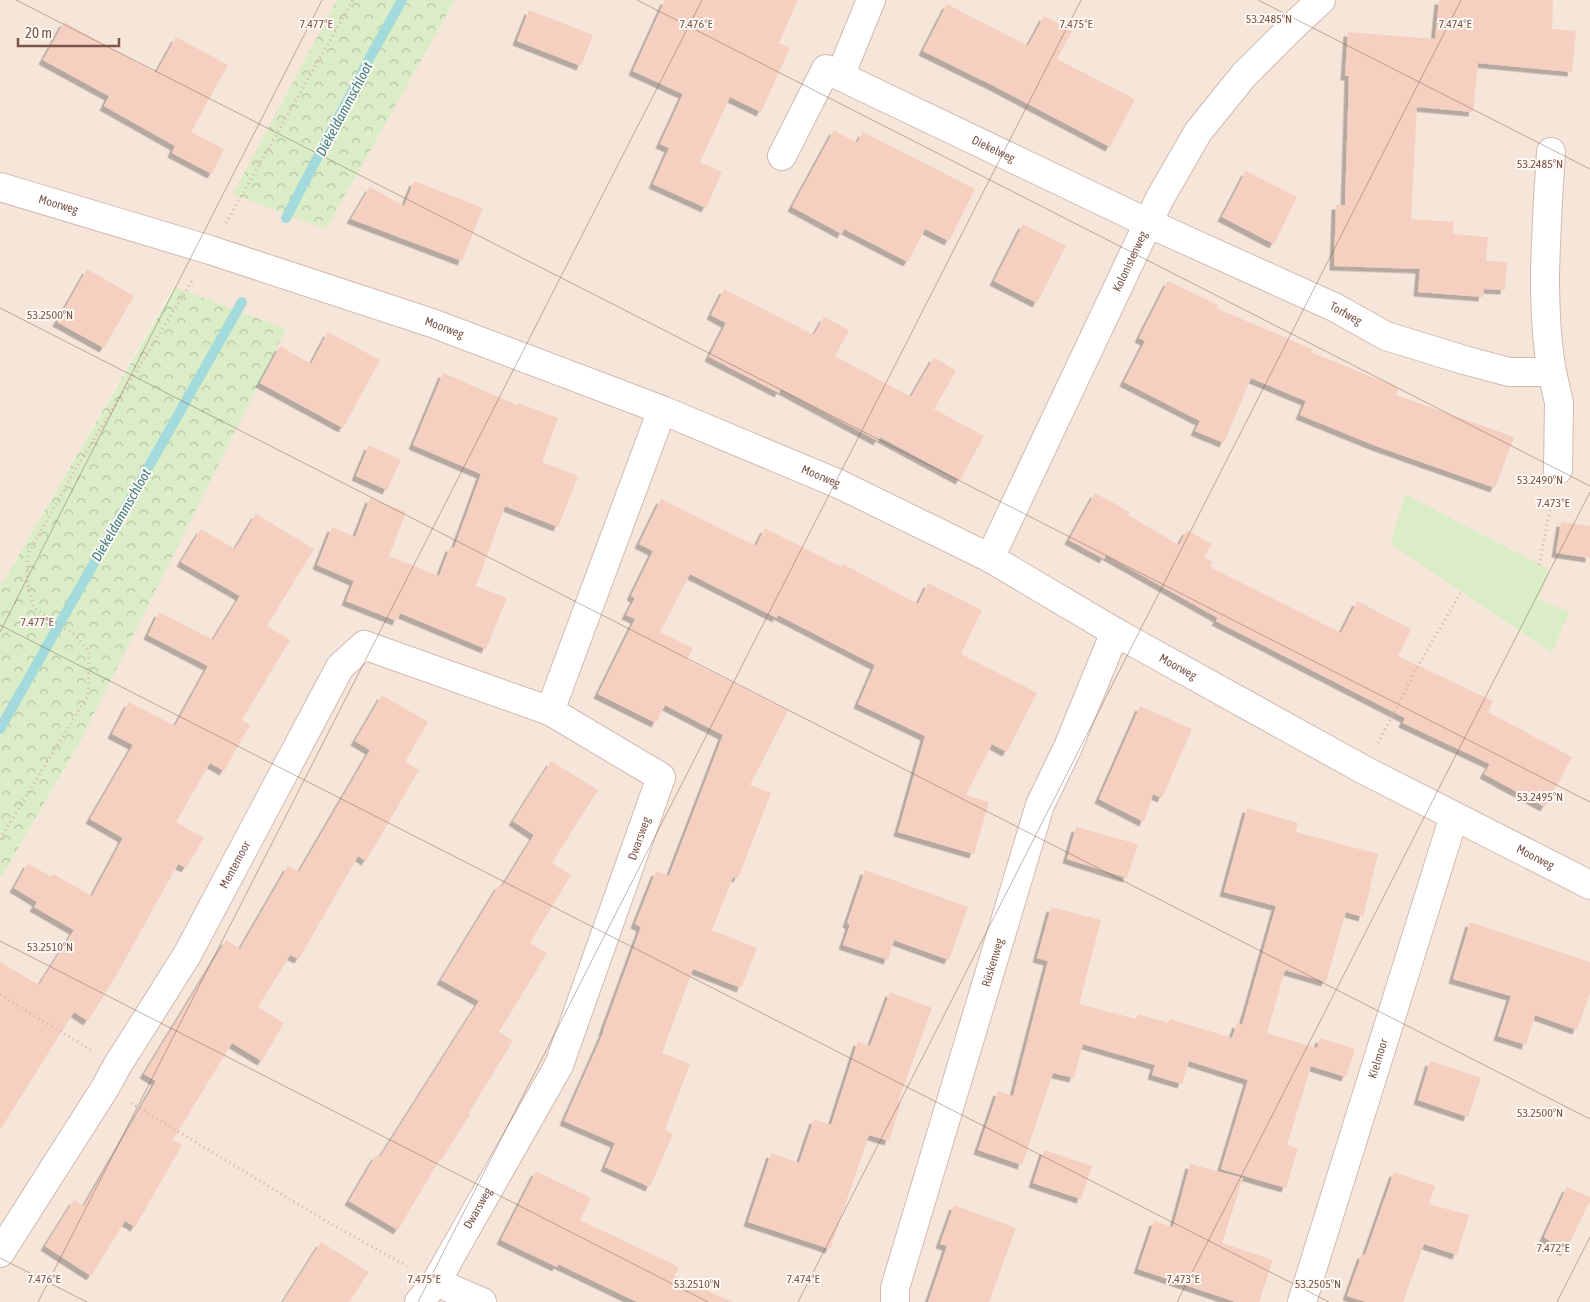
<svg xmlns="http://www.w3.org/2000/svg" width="1590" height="1302" viewBox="0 0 1590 1302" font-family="'Asap Condensed',sans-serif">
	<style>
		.residential { fill: #f6e5d9 }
		.forest { fill: url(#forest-crowns) }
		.park { fill: #dbedc7 }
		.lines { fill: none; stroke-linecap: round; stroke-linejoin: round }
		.stream { stroke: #a3dadc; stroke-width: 10 }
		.building { fill: #f5d0c1; filter: url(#shadow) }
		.street-casing { stroke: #d2baaf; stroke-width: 30 }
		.path { stroke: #dbb2a3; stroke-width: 3; stroke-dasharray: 1 4; stroke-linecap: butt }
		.street { stroke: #fff; stroke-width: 28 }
		.ticks { fill: none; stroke: #7b574b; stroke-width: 1; stroke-opacity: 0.45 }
		.labels { text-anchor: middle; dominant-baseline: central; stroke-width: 4; stroke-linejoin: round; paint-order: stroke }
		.street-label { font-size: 12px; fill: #7b574b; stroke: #fff9f3 }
		.water-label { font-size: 14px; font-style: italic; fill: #3d7d81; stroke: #fff9f3 }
		.ticks-label { font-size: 12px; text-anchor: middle; fill: #7b574b; stroke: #fff9f3; stroke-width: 4; stroke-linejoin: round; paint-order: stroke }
	</style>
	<defs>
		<pattern id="forest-crowns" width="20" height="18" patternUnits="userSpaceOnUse" patternTransform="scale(1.25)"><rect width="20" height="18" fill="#dbedc7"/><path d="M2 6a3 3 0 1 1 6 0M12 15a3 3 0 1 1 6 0" fill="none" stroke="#b7c3a4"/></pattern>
		<filter id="shadow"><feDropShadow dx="-4.5" dy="4.5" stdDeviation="0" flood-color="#0004"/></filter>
	</defs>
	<rect width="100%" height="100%" fill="#fef4eb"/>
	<path class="residential" d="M0,0h1590v1302h-1590v-423l80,-137 94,-455 -174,300z"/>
	<g class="forest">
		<path d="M337,0h118l-129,229 -93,-35z"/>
		<path d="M175,287l111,42 -206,413 -80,137v-292z"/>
	</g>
	<path class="park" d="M1405,494l145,76 -12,29 31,13 -17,41 -161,-109z"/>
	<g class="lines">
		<g class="stream">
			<path d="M286,218l83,-159 33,-59"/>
			<path d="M0,729l242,-427"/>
		</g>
	</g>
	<g class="building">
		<path d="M665,0h133l-19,43 11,5 -29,64 -31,-15 -30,65 22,10 -16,36 -53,-24 16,-36 -9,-4 23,-50 -50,-23z"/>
		<path d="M1439,0h114l-1,29 24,2 -4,41 -94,-9 -5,49 -56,-5 -6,112 43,3 -1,12 35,3 -2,24 21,1 -2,28 -21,-1 -1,8 -65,-5 2,-23 -86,-3 2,-61h9l4,-129h-4l3,-44 87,7z"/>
		<path d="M947,4l81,42 16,-30 28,15 -15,28 78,40 -25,48 -116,-61 -71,-35z"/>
		<path d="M529,10l64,25 -12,31 -64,-25z"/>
		<path d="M64,22l92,51 20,-36 52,28 -37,67 33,17 -12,25 -40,-21 3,-7 -71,-40 5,-10 -66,-36z"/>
		<path d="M834,130l23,13 6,-11 112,57 -26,52 -24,-12 -17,33 -64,-33 -2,5 -50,-27z"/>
		<path d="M1246,171l51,26 -23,47 -52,-27z"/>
		<path d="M414,181l69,27 -21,53 -111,-42 19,-32 34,19z"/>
		<path d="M1023,224l43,22 -29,57 -43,-22z"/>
		<path d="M87,269l47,27 -30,52 -47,-26z"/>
		<path d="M1168,281l50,24 -2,3 96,41 -1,3 88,36 -3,7 118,42 -19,51 -119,-42 -76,-31 6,-14 -55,-23 -27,65 -29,-12 5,-10 -76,-39 21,-41 -6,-3z"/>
		<path d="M724,289l90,46 10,-18 25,13 -14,26 76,41 23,-40 22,14 -22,38 50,27 -24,44 -80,-43 -2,4 -97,-52 -2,4 -70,-36 17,-34 -15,-8z"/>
		<path d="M328,332l52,28 -37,68 -83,-45 20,-37 31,18z"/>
		<path d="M443,373l74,32 1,-2 40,15 -16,44 36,14 -20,51 -53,-21 -29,80 31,12 -21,51 -86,-36 -3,8 -51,-20 8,-20 -37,-16 15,-38 23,10 15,-39 36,14 -17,44 50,20 11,-29 4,1 27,-74 -68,-29z"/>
		<path d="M369,445l32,15 -14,30 -31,-14z"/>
		<path d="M1095,493l35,19 -2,3 51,30 8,-15 25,14 -8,13 9,5 -3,5 131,66 16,-32 54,28 -13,27 95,45 -5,11 84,45 -27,50 -61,-33 6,-10 -87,-41 2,-5 -189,-97 2,-3 -112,-63 -2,4 -35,-19z"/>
		<path d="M661,499l95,47 9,-18 76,39 2,-3 75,40 10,-21 54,27 -21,44 76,39 -30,59 -15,-8 -26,51 23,7 -15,52 -76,-22 27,-96 -67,-32 17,-39 -97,-50 -1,3 -87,-44 -30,58 33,16 -6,12 101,51 -38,74 21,8 -33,85 -5,-1 -21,53 45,18 -16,40 -48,-19 -31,84 28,11 -25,66 8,4 -23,53 -45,-20 10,-24 -51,-22 40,-90h-1l38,-104 -6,-3 21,-53 13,5 54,-141 -58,-30 -9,18 -58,-29 37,-75 -9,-4 9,-17 -4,-2 22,-45 -14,-7z"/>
		<path d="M256,514l58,35 -47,77 23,14 -48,80 8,5 -26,46 -14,-8 -34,59 28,16 -18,30 -8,-4 -62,112 -28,45 -14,-9 -74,118v-168l39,23 35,-55 -40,-23 3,-5 -23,-14 14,-25 23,14 2,-3 39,22 31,-58 -33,-19 43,-74 -21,-11 17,-32 46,24 33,-60 -60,-31 11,-23 54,28 27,-44 -59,-34 20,-33 34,20z"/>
		<path d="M1561,522l29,4v32l-34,-5z"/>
		<path d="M382,695l46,27 -23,40 14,8 -53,91 -8,-5 -59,103 -9,-4 -32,52 26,16 -22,38 -30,-18 -59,97 9,5 -47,82 -10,-6 -34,55 -46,-30 29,-46 10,6 72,-125 -12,-7 82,-134 14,9 48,-83 11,6 71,-122 -15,-9z"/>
		<path d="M1140,706l52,23 -30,69 -9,-4 -9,28 -45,-23z"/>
		<path d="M551,761l47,29 -46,73 19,12 -41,68 17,10 -48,79 14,9 -45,73 2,1 -29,45 -1,-1 -42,71 -49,-29 27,-46 4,2 99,-156 -38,-21 58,-95 3,2 32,-52 -21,-14z"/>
		<path d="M1247,808l51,15 -2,9 82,22 -15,63 -17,-5 -20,70 -41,-12 -18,63 50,15 3,-10 35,11 -9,28 -35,-11 -24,79 11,3 -12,40 -65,-19 27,-89 -59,-19 -7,23 -30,-9 3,-10 -72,-21 -9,34 -21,-5 -31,92 -44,-15 20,-59 15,5 35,-135 -11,-3 14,-51 50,13 -22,84 57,15 2,-5 30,9 2,-4 62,19 5,-15 5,2 34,-119 -52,-14z"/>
		<path d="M1076,827l62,17 -11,34 -60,-19z"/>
		<path d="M865,870l103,37 -19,53 -55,-20 -6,20 -45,-15 7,-20 -3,-2z"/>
		<path d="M1470,922l120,40v31l-13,37 -42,-15 -9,30 -28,-9 13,-40 -58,-17z"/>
		<path d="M890,992l42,16 -34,94 3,1 -12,38 -20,-6 -39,114 -82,-27 23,-69 28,10 15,-44 17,6 27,-84 12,5z"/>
		<path d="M1430,1061l51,17 -13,39 -50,-17z"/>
		<path d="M1044,1150l48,16 -11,33 -48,-16z"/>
		<path d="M1190,1164l53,14 -21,65 51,17 -14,42h-23l-98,-33 16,-48 19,6z"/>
		<path d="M536,1171l55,27 -11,22 99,47 -5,9 59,26h-96l-79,-38 -1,3 -56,-27z"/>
		<path d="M1394,1172l41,14 -6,18 40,11 -12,40 -33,-11 -21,58h-37l-19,-6 15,-42 3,1z"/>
		<path d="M1567,1187l23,10v4l-25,51 -21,-15z"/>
		<path d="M954,1205l62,23 -27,74h-61l19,-56 -7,-2z"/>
		<path d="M321,1242l48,30 -20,30h-66z"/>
	</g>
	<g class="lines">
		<defs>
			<g id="street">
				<path id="s1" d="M871,0l-31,76 308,147 186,84 52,29 78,24 45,12h43l7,31 -1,67"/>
				<path d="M1551,152c-3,41 -5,82 -6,123 0,33 1,65 7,97"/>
				<path d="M782,156l44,-87 14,7"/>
				<path id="s2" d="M0,187l210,63 222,73 230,87 177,74 151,74 125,74 249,138 226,115"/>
				<path id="s3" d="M990,558l170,-360 38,-66 46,-57 46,-46 31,-29"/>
				<path id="s4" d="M0,1253l105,-165 12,-22 70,-111 153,-288 24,-22 186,66"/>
				<path d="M436,1282l46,20"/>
				<path id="s5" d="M419,1302l17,-20 123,-217 102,-288 -111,-66 112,-301"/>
				<path id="s6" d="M895,1302v-14l145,-483 28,-58 47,-115"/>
				<path id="s7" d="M1302,1302l152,-486"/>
			</g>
		</defs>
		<use href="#street" class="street-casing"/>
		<g class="path">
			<path d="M226,223l127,-223"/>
			<path d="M1539,565l13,-65"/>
			<path d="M1378,743l40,-77 43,-74"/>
			<path d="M0,839l88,-144 1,-43 -14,-17 -41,-27 -7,-26 1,-28 47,-84 119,-192"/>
			<path d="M0,995l91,55"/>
			<path d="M131,1103l195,118 81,45"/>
		</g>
		<use href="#street" class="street"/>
	</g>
	<path class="ticks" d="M16,0l1574,802M637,0l953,486M1258,0l332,169M0,308l1590,811M0,625l1329,677M0,632l322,-632M0,941l708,361M0,1258l87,44M38,1302l664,-1302M418,1302l663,-1302M798,1302l663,-1302M1177,1302l413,-810M1557,1302l33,-65"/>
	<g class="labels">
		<g class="street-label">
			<text stroke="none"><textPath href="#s1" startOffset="252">Diekelweg</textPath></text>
			<text stroke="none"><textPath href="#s2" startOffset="61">Moorweg</textPath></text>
			<text stroke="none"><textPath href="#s3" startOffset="328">Kolonistenweg</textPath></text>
			<text stroke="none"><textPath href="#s1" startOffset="641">Torfweg</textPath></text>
			<text stroke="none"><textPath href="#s2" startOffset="466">Moorweg</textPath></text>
			<text stroke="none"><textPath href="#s2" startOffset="871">Moorweg</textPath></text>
			<text stroke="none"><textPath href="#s2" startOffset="1276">Moorweg</textPath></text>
			<text stroke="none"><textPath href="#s5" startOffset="516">Dwarsweg</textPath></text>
			<text stroke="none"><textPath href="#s2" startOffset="1681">Moorweg</textPath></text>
			<text stroke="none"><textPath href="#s4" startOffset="454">Mentemoor</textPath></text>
			<text stroke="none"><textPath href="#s6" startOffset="354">Rüskenweg</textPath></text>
			<text stroke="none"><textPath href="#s7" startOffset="255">Kielmoor</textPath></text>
			<text stroke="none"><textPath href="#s5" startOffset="111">Dwarsweg</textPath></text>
		</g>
		<g class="water-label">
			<text transform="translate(344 109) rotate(-62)">Diekeldammschloot</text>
			<text transform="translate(121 515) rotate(-60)">Diekeldammschloot</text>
		</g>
	</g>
	<g class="ticks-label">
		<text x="1269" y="23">53.2485°N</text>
		<text x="316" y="28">7.477°E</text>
		<text x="696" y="28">7.476°E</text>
		<text x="1076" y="28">7.475°E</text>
		<text x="1455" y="28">7.474°E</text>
		<text x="1540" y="168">53.2485°N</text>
		<text x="50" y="319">53.2500°N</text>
		<text x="1540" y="484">53.2490°N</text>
		<text x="1553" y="507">7.473°E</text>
		<text x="37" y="626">7.477°E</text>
		<text x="1540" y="801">53.2495°N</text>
		<text x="50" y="951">53.2510°N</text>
		<text x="1540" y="1117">53.2500°N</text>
		<text x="1553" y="1252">7.472°E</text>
		<text x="44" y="1283">7.476°E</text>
		<text x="424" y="1283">7.475°E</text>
		<text x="803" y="1283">7.474°E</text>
		<text x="1183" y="1283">7.473°E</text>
		<text x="697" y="1288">53.2510°N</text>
		<text x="1318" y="1288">53.2505°N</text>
	</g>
	<path d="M18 38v8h101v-8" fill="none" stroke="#7b574b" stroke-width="2.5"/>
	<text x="25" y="38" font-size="15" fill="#7b574b" stroke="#fff9f3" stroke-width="4" paint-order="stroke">20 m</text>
</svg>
